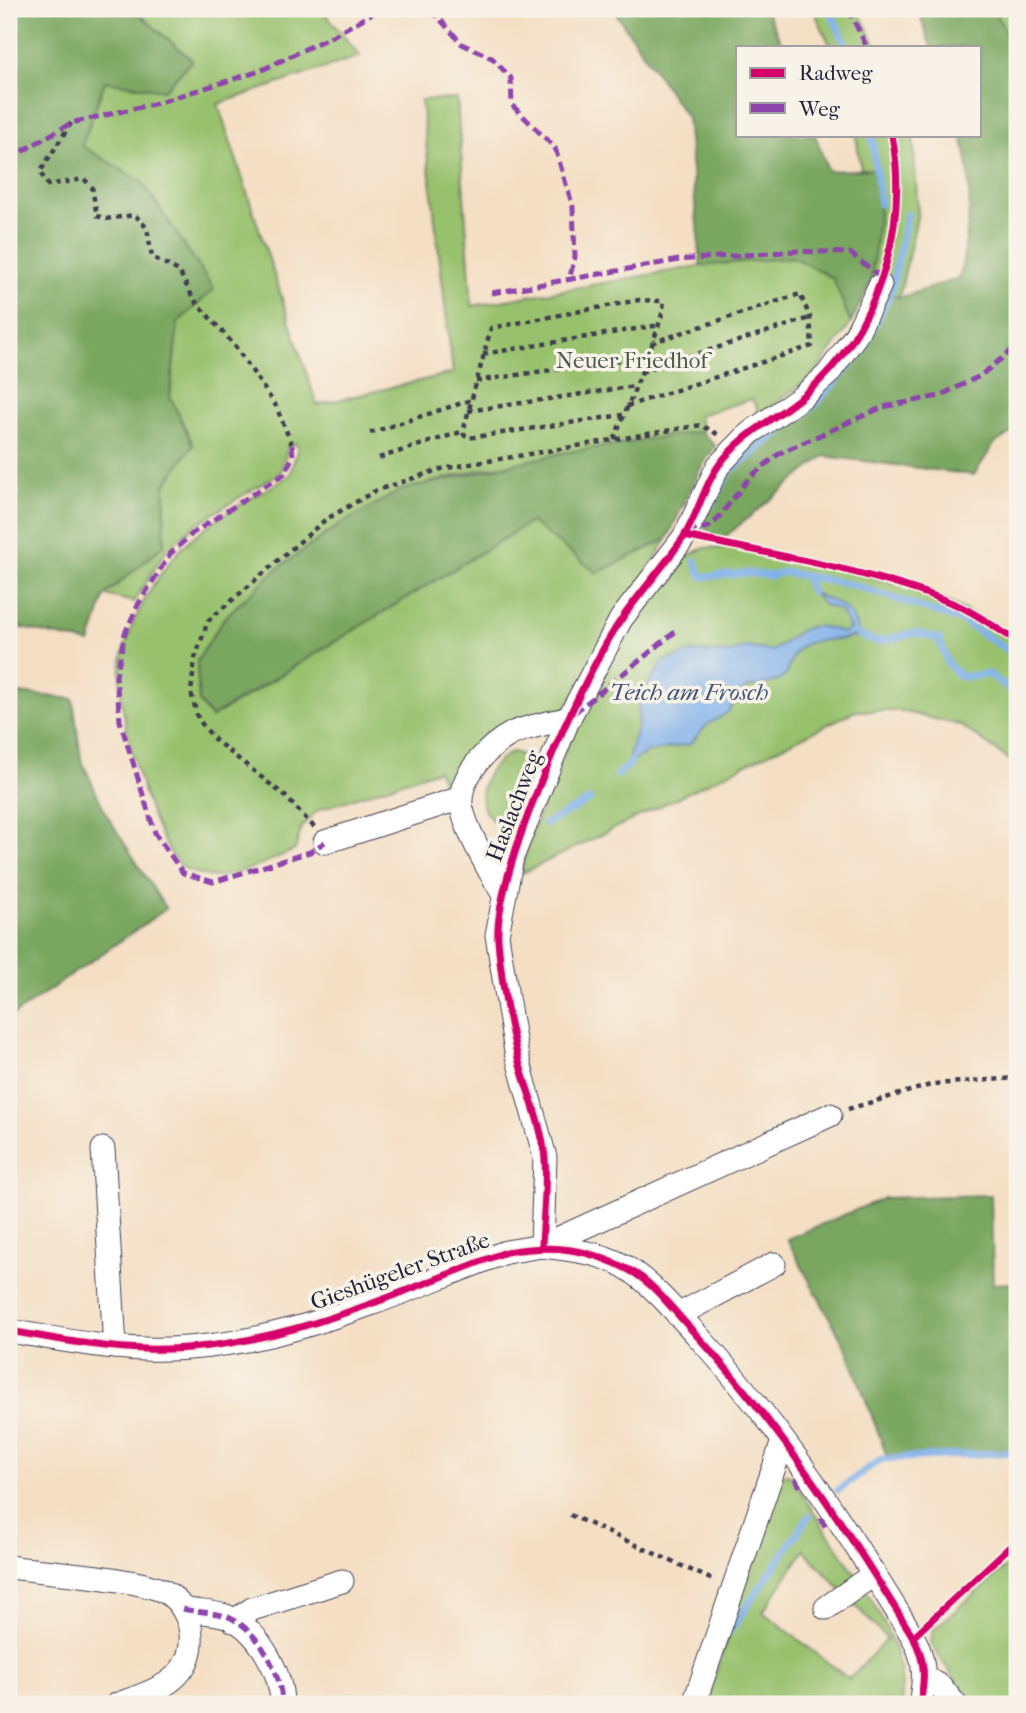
<svg xmlns="http://www.w3.org/2000/svg" width="1026" height="1713" viewBox="0 0 1026 1713" font-family="'IM FELL French Canon',serif">
	<style>
		.green { fill: #98c16d; stroke: #5d7254; stroke-width: 2; fill-rule: evenodd }
		.forest { fill: #7aa760; stroke: #4e644e; stroke-width: 2 }
		.water { fill: #7fb0eb; stroke: #506993; stroke-width: 2 }
		.lines { fill: none; stroke-linecap: round; stroke-linejoin: round }
		.stream { stroke: #7fb0eb; stroke-width: 7 }
		.minor-casing { stroke: #423e50; stroke-width: 25 }
		.path { stroke: #423e50; stroke-width: 4.5; stroke-dasharray: 5 5; stroke-linecap: butt }
		.minor { stroke: #fff; stroke-width: 23 }
		.quiet { stroke: #8e44ad; stroke-width: 5; stroke-dasharray: 10 5; stroke-linecap: butt }
		.cycleway-casing { stroke: #f7f3e8; stroke-width: 11 }
		.cycleway { stroke: #d6006c; stroke-width: 7 }
		.labels { text-anchor: middle; dominant-baseline: central; stroke-width: 7; stroke-linejoin: round; paint-order: stroke }
		.park-label { font-size: 23px; fill: #4b5a4c; stroke: #f7f3e8 }
		.street-label { font-size: 23px; fill: #22223b; stroke: #f7f3e8 }
		.water-label { font-size: 24px; font-style: italic; fill: #435479; stroke: #f7f3e8 }
	</style>
	<rect width="100%" height="100%" fill="#f7f3e8"/>
	<filter id="ink" filterUnits="userSpaceOnUse"><feTurbulence type="fractalNoise" baseFrequency=".0143" numOctaves="2"/><feDisplacementMap in="SourceGraphic" scale="14" xChannelSelector="R" yChannelSelector="G"/><feConvolveMatrix kernelMatrix="1 2 1 2 8 2 1 2 1" color-interpolation-filters="sRGB"/></filter>
	<filter id="wash" filterUnits="userSpaceOnUse"><feTurbulence type="fractalNoise" baseFrequency=".00686" numOctaves="4" result="noise"/><feDisplacementMap in="SourceGraphic" scale="28" xChannelSelector="R" yChannelSelector="G"/><feGaussianBlur stdDeviation="1.57" result="paint"/><feColorMatrix in="noise" values="0 0 0 0 0 0 0 0 0 0 0 0 0 0 0 0 0 1.4 0 .05"/><feComposite in="paint" operator="in"/></filter>
	<g filter="url(#wash)">
		<rect width="100%" height="100%" fill="#f4dfc4"/>
		<g class="green">
			<path d="M133,9h188l39,47 -142,48 99,301 136,-32 -32,-273 36,-1 15,207 228,-40 94,-9 39,21 18,45 -38,53 -53,38 -8,-15 -53,16 3,16 -224,39 -76,20 -61,34 -64,45 -52,48 -28,44 2,41 12,16 320,-197 66,51 70,-33 -103,172 -49,16 -59,60 -10,5 -8,-22 -120,40 -16,16 -7,24c-20,8 -67,31 -86,26 -8,-2 -20,-4 -26,-9 -31,-22 -64,-150 -63,-189 1,-40 27,-89 53,-120 29,-36 79,-59 117,-83l8,-28 -2,-4 -8,3 -7,26 -86,53 -30,27 -31,50 -29,-7 59,-50 1,-60 28,-40 -23,-48 8,-75 36,-33 -72,-106 -60,-37 23,-65 59,9 28,-30z"/>
			<path d="M813,9h44l20,38h-46z"/>
			<path d="M993,9h24v34l-5,1z"/>
			<path d="M856,135h57l5,78 -19,85 -28,-17 9,-77 -3,-35h-16z"/>
			<path d="M704,548c55,-3 209,35 259,61 18,10 36,23 54,34v122l-57,-40 -59,-14h-46l-334,163c15,-70 51,-139 84,-203 10,-21 18,-44 32,-63 17,-23 40,-49 67,-60z"/>
			<path d="M512,752c30,7 26,19 15,43 -3,7 -6,19 -11,25 -7,6 -19,5 -25,-1 -22,-23 -2,-56 21,-67z"/>
			<path d="M788,1474l6,5c34,67 118,149 107,225h-196l78,-229zM804,1550l83,89 -38,40 -86,-67z"/>
			<path d="M1007,1566l10,2v136h-46l-40,-60 2,-14z"/>
		</g>
		<g class="forest">
			<path d="M9,9h124l59,51 -28,30 -59,-9 -23,65 60,36 72,107 -36,33 -8,74 23,49 -28,40 -1,60 -59,50 -15,48 -81,-18z"/>
			<path d="M613,9h152l19,38h-47v88h78l13,36 49,-2 3,35 -9,77 -20,42 -18,-45 -40,-21 -92,9 -14,-148z"/>
			<path d="M918,9h75l18,34h6v386l-23,15 -20,31 -150,-19 -102,83 -11,-5 -12,-11 2,-8 42,-68 66,-48 75,-111 15,10 61,-20c8,-45 16,-99 1,-143h18v-88h-48z"/>
			<path d="M701,431l14,15 -15,23 -33,70 -70,34 -66,-51 -320,195 -12,-15 -2,-41 28,-44 53,-49 63,-44 60,-34 161,-37z"/>
			<path d="M9,692l64,7 8,60 25,55 60,95 -157,109z"/>
			<path d="M991,1195l2,89 24,-1v168l-129,8 -40,-107 -61,-113 97,-41z"/>
		</g>
		<path class="water" d="M812,592c27,14 38,10 47,43 -29,12 -63,-9 -72,39l-9,7 -31,7 -10,8 -9,16 -21,13 -17,19 -42,8 -17,10 -2,-7 9,-30 1,-25 24,-38 29,-10 37,1 18,-6 25,4c33,-21 30,-33 72,-18l6,-5 -10,-18 -16,-5z"/>
		<g class="lines">
			<g class="stream">
				<path d="M829,9l18,38"/>
				<path d="M872,135l8,69"/>
				<path d="M712,505l17,-33 87,-68 48,-55 28,-60 15,-75"/>
				<path d="M695,561l7,16 45,-4 24,3 12,-4 71,13 108,36 55,35"/>
				<path d="M806,579l6,13"/>
				<path d="M859,635l17,7 40,-9 23,6 9,25 13,13 28,-3 28,21"/>
				<path d="M618,775l13,-13"/>
				<path d="M545,824l45,-24"/>
				<path d="M838,1490l43,-31 136,-7"/>
				<path d="M730,1631l79,-115"/>
			</g>
		</g>
	</g>
	<g filter="url(#ink)">
		<g class="lines">
			<defs>
				<g id="minor">
					<path d="M325,842l136,-44"/>
					<path d="M504,895c-12,-19 -46,-77 -43,-99 4,-25 28,-50 50,-62 17,-8 40,-11 58,-16"/>
					<path d="M103,1149l12,198"/>
					<path d="M542,1246l3,-89 -29,-105 -19,-117 15,-78 57,-139 52,-99 64,-83 33,-70 32,-33 52,-36 26,-23 28,-39 24,-50"/>
					<path d="M542,1246c31,4 65,7 91,26 24,17 44,42 64,63 84,91 152,198 216,302 13,24 12,42 7,67"/>
					<path d="M678,1315l96,-51"/>
					<path d="M9,1331c45,7 91,17 136,18 127,4 245,-54 361,-97l36,-6 288,-131"/>
					<path d="M9,1567c33,5 133,11 158,26 16,10 26,31 24,51 -3,39 -42,49 -73,60"/>
					<path d="M826,1608l48,-34"/>
					<path d="M183,1609c13,3 30,3 43,7 32,12 56,57 56,88"/>
					<path d="M234,1621l18,-12 90,-28"/>
					<path d="M926,1678l15,9 14,17"/>
					<path d="M694,1704l89,-263"/>
				</g>
			</defs>
			<use href="#minor" class="minor-casing"/>
			<g class="path">
				<path d="M71,123l-31,49 8,13 36,-6 8,8 5,29 9,3 29,-4 12,13 5,29 27,14 15,29 41,46 41,60 16,39"/>
				<path d="M483,354l177,-29"/>
				<path d="M641,372l169,-54"/>
				<path d="M476,381l171,-25"/>
				<path d="M627,406l185,-60 -2,-29 -10,-23 -146,48"/>
				<path d="M468,411l167,-25"/>
				<path d="M370,433l101,-33"/>
				<path d="M614,439c8,-19 55,-128 49,-138l-24,-1 -148,28 -27,100v7l4,3 155,-23"/>
				<path d="M379,458l85,-27"/>
				<path d="M314,827l-29,-31 -70,-56 -17,-21 -7,-27 4,-34 13,-37 117,-101 50,-29 66,-22 260,-44 18,10"/>
				<path d="M848,1109l86,-25 83,-6"/>
				<path d="M570,1515l145,66"/>
			</g>
			<use href="#minor" class="minor"/>
			<g class="quiet">
				<path d="M431,9l31,35 30,14 19,20 1,27 43,43 18,59 2,50 -6,23"/>
				<path d="M848,9l19,38"/>
				<path d="M9,159l62,-36 82,-19 107,-33 74,-36 46,-26"/>
				<path d="M492,293l187,-33 117,-9 54,2 32,25"/>
				<path d="M292,445l1,11 -9,18 -91,59 -23,21 -31,49 -14,30 -9,43 4,45 35,112 28,40 30,9 97,-30 15,-10"/>
				<path d="M687,532l25,-6 37,-48 31,-25 103,-46 56,-11 41,-20 37,-30"/>
				<path d="M574,713l101,-81"/>
				<path d="M795,1478l7,12"/>
				<path d="M820,1518l6,10"/>
				<path d="M183,1609c13,3 30,3 43,7 32,12 56,57 56,88"/>
			</g>
			<defs>
				<g id="cycleway">
					<path d="M685,536c90,19 186,34 272,69 21,9 41,25 60,36"/>
					<path d="M542,1246c1,-29 5,-59 3,-87 -3,-38 -21,-73 -29,-109 -9,-36 -15,-73 -18,-110 -5,-66 85,-267 125,-323 19,-27 42,-52 60,-79 15,-23 20,-51 36,-73 23,-32 57,-46 86,-71 73,-61 104,-167 87,-259"/>
					<path d="M9,1331c45,7 91,17 136,18 127,4 245,-54 361,-97 46,-8 82,-4 123,18 24,12 43,39 61,58 87,93 157,201 223,309 13,24 12,42 7,67"/>
					<path d="M913,1637l104,-97"/>
				</g>
			</defs>
			<use href="#cycleway" class="cycleway-casing"/>
			<use href="#cycleway" class="cycleway"/>
		</g>
	</g>
	<g class="labels">
		<g class="park-label">
			<text x="632" y="360">Neuer Friedhof</text>
		</g>
		<g class="street-label">
			<text transform="translate(514 806) rotate(-69)">Haslachweg</text>
			<text transform="translate(400 1271) rotate(-20)">Gieshügeler Straße</text>
		</g>
		<g class="water-label">
			<text x="689" y="692">Teich am Frosch</text>
		</g>
	</g>
	<rect width="1026" height="1713" fill="none" stroke="#f7f3e8" stroke-width="35"/>
	<rect x="736" y="46" width="245" height="91" fill="#f7f3e8" stroke="#a29fa3" stroke-width="2"/>
	<rect x="750" y="68" width="35" height="10" fill="#d6006c" stroke="#a29fa3" stroke-width="2"/>
	<text x="799" y="80" font-size="21" fill="#22223b">Radweg</text>
	<rect x="750" y="103" width="35" height="10" fill="#8e44ad" stroke="#a29fa3" stroke-width="2"/>
	<text x="799" y="116" font-size="21" fill="#22223b">Weg</text>
</svg>
